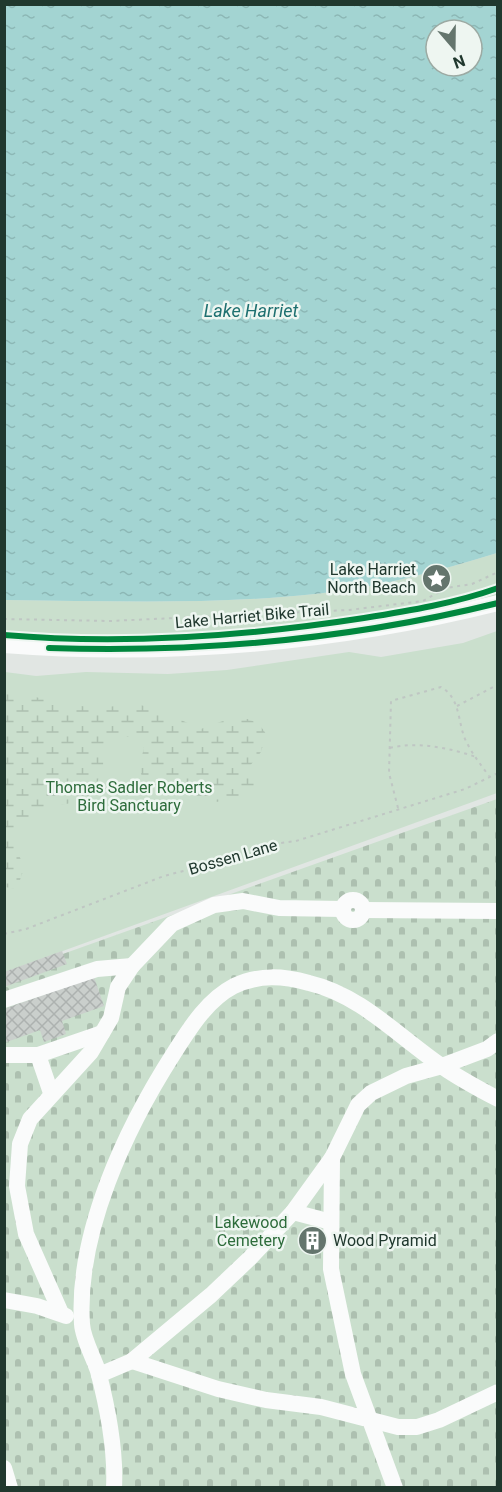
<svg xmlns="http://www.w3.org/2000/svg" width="502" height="1492" viewBox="0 0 502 1492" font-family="Roboto,sans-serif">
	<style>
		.green { fill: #cadfcd }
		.wetland { fill: url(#wetland-marsh) }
		.cemetery { fill: url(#cemetery-stones) }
		.water { fill: url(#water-ripples); fill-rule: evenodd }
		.building { fill: url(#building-cross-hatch) }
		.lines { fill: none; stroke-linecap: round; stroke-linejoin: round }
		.path { stroke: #bfc6c3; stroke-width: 2; stroke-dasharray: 3 4.5; stroke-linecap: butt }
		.minor { stroke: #fafbfb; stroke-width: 16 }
		.cycleway-casing { stroke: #eef6f1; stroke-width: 10 }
		.cycleway { stroke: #00873e; stroke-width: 6 }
		.labels { text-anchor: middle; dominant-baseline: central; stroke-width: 5; stroke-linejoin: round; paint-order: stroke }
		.poi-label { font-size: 16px; fill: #20382e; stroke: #eef6f1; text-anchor: end }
		.street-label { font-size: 16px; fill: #20382e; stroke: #eef6f1 }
		.park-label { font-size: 16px; fill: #2d6c3b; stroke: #eef6f1 }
		.water-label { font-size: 18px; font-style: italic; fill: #1e7070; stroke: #eef6f1 }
	</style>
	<defs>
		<pattern id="wetland-marsh" width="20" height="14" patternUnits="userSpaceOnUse" patternTransform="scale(1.5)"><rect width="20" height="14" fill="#cadfcd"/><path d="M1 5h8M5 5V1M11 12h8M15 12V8" fill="none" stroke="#adc0b0"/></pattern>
		<pattern id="cemetery-stones" width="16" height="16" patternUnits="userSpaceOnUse" patternTransform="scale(1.5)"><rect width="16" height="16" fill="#cadfcd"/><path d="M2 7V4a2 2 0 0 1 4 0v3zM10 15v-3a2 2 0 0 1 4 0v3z" fill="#adc0b0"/></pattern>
		<pattern id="water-ripples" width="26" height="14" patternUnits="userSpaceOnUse" patternTransform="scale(1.5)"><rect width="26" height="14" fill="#a3d4d2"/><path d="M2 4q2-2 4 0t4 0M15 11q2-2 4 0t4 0" fill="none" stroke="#8cb7b5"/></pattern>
		<pattern id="building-cross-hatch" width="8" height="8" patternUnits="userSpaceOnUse" patternTransform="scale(1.5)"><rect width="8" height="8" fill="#cacfcc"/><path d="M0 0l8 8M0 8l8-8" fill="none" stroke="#adb2b0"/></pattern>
	</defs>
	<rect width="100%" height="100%" fill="#e1e6e3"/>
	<g class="green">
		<path d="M497,553v50l-255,41 -237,1 -1,-45c104,1 208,5 311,-6 62,-6 123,-23 182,-41z"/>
		<path d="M497,631v162l-492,179v-300l31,4 50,-4 82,2 59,-4 122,-18 32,5 82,-14z"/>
	</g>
	<path class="wetland" d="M4,685l4,5 51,13 37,5 41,-4 24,7 40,18c21,-8 50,-22 65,5l-5,18 -12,15 1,5 11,6 1,6c-46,30 -74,19 -119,-4l-4,-13 5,-19 -6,-9 -27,-6 -7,3 -1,35 -16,30 -51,7 -23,31 11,29 -7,21 -12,-2z"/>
	<path class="cemetery" d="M497,799v688h-492l-1,-512z"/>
	<path class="water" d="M5,4l492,1v548c-59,18 -120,35 -182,41 -103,11 -207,7 -310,6zM436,30h36v36h-36z"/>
	<g class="building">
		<path d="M62,951l5,13 -63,23v-15z"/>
		<path d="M94,977l10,29 -42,15 4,13 -22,8 -4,-12 -36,13v-34z"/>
		<path d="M315,1235l3,8 -8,3 -3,-8z"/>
	</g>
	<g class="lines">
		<g class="path">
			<path d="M4,619l106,2 239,-11 74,-9 23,-13 26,-4 26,-12"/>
			<path d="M457,706l38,-20"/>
			<path d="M390,748c27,-7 60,0 86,9"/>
			<path d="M398,808l-9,-35 2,-72 50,-14c21,12 16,38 26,56 6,12 14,22 22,33"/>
			<path d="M4,934l22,-5 138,-53 46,-12 49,-18 37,-5 169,-52 33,-16"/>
		</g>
		<g class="minor">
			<path d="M4,645c165,13 334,-2 494,-42"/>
			<circle cx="353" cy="910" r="10"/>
			<path d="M363,910l135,1"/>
			<path d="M4,1000l93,-31 35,-3"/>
			<path d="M4,1055h34l64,-22"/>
			<path d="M38,1055l13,38"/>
			<path d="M332,1158l-1,111 22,105 42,114"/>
			<path d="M293,1212l38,10"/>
			<path d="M4,1300l33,6 29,10"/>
			<path d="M61,1313l-35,-79 -9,-48 3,-42 10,-25 61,-67 20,-34 7,-31 14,-21 40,-42 42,-19 29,-4 36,7 64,1"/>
			<path d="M132,1361l86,28 48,11 55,7 77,20h19l22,-7 59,-28"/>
			<path d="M99,1375l33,-14 79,-66 39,-37 43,-46 39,-54 26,-53 13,-12 35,-17 36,-10 45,-17 11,-8"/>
			<path d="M4,1468l6,20"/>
			<path d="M114,1488c2,-39 -6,-79 -16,-117 -5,-15 -15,-32 -16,-47 -6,-91 44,-196 92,-271 16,-25 33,-53 60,-67 26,-12 49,-10 75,-3 52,12 91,55 134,84 17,12 36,22 55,32"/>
		</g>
		<defs>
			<g id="cycleway">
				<path d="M4,635c118,10 244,1 360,-17 44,-7 92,-15 134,-30"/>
				<path d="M49,648c150,5 303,-9 449,-45"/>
			</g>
		</defs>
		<use href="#cycleway" class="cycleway-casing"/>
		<use href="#cycleway" class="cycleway"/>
	</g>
	<defs>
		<symbol id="sight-disc" viewBox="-11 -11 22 22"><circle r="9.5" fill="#64756d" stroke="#eef6f1"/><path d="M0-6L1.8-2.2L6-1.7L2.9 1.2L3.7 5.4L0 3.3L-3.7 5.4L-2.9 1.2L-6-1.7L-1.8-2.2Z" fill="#fff"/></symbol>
		<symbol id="building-disc" viewBox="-11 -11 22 22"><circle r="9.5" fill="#64756d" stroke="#eef6f1"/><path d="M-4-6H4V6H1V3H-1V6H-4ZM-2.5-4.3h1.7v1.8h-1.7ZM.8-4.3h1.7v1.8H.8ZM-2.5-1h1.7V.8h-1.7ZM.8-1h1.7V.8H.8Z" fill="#fff"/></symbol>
	</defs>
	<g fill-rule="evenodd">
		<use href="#sight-disc" x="420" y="562" width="33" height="33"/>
		<use href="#building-disc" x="296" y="1224" width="33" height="33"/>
	</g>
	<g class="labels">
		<g class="poi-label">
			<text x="416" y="569">Lake Harriet<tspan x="416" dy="18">North Beach</tspan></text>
			<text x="333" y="1240" text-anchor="start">Wood Pyramid</text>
		</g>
		<g class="street-label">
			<text transform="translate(252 616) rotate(-5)">Lake Harriet Bike Trail</text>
			<text transform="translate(233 857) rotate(-16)">Bossen Lane</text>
		</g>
		<g class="park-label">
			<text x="129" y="787">Thomas Sadler Roberts<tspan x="129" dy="18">Bird Sanctuary</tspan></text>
			<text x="251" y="1222">Lakewood<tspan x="251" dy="18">Cemetery</tspan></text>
		</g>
		<g class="water-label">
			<text x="251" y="310">Lake Harriet</text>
		</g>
	</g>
	<rect width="502" height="1492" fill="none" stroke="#20382e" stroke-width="12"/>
	<g transform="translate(454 48) rotate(160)"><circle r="28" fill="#eef6f1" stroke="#9caaa3" stroke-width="1.5"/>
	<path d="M0-4.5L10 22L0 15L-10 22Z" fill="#64756d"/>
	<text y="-9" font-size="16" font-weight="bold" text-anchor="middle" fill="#20382e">N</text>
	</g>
</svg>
